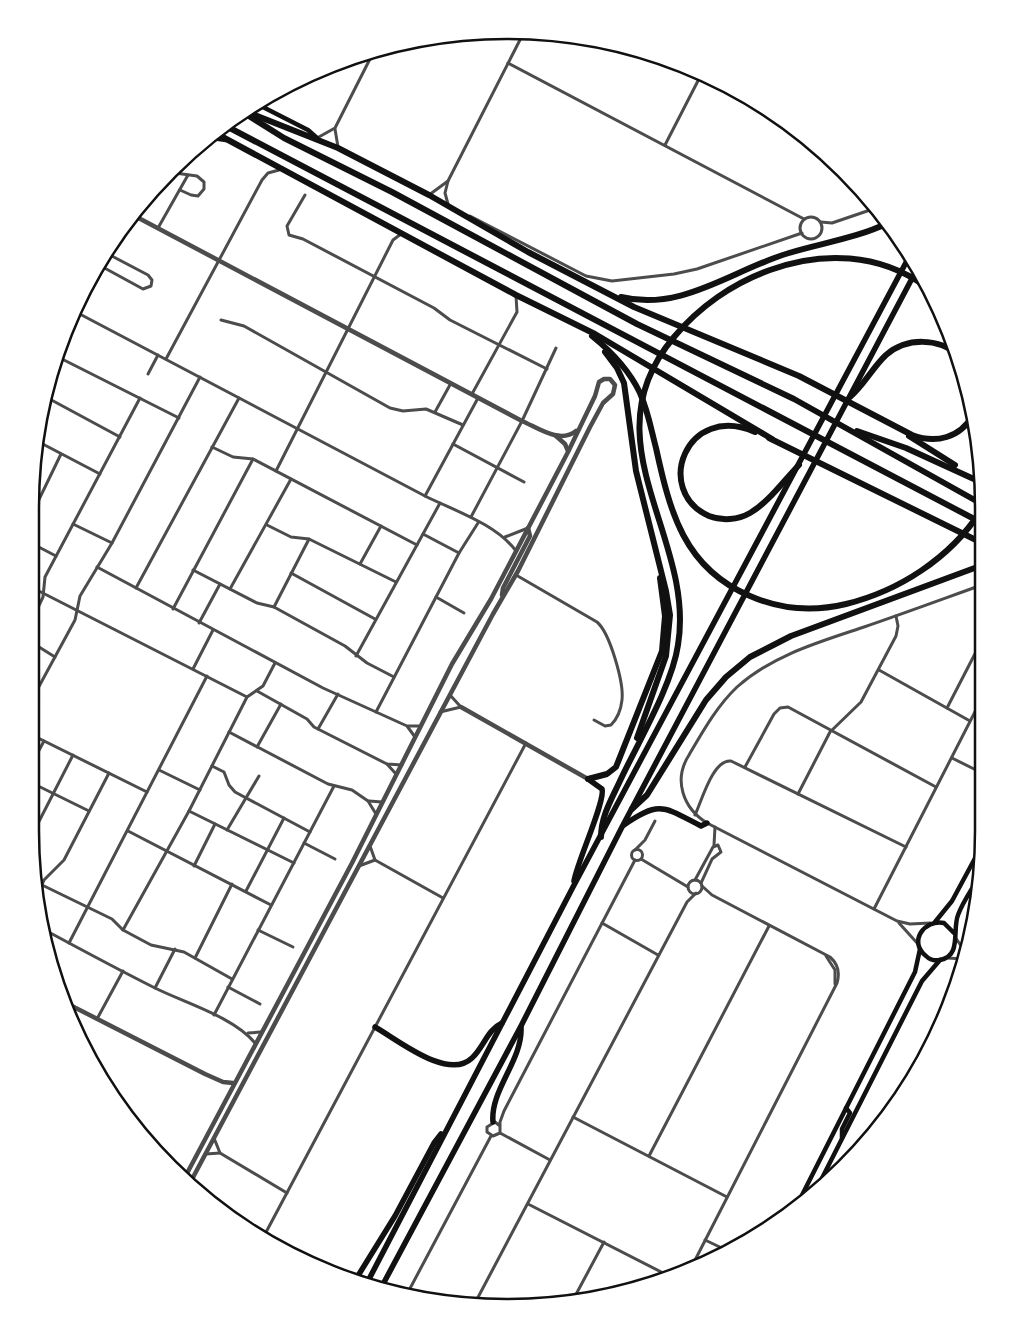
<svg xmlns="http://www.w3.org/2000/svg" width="1014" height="1338" viewBox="0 0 1014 1338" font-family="'Exo 2',sans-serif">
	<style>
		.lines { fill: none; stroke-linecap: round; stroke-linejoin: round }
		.minor { stroke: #4c4c4c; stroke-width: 3 }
		.tertiary { stroke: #4c4c4c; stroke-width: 4.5 }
		.secondary { stroke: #111; stroke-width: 4.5 }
		.trunk { stroke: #111; stroke-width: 5.5 }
		.motorway { stroke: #111; stroke-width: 6 }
		.rim { fill: none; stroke: #111; stroke-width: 2.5 }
	</style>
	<rect width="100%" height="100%" fill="#fff"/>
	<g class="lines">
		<g class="minor">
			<path d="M508,63l296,156"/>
			<path d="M335,129l3,18"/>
			<path d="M317,138l18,-10 39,-77"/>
			<path d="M665,145l37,-72"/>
			<path d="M175,173l22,3 7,6v7l-6,7 -7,-1 -11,-5"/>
			<path d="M305,195l-18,31 2,9 14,4 131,69 16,12 97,49"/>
			<path d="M429,195l19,-14"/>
			<path d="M448,204l-3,-11 3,-12 76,-149"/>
			<path d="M470,216l116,60 26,5 62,-7 23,-5 105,-36"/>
			<circle cx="811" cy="228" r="11"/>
			<path d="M821,222l11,1 44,-15"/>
			<path d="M158,228l30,-53"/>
			<path d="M99,265l44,24 8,-3 1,-6 -4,-5 -42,-22"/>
			<path d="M74,311l351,185c30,15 71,28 91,55"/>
			<path d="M221,320l23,6 146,82 13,3 23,-2 37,16"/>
			<path d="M56,356l123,62"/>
			<path d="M166,359l96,-179 6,-7 11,-3"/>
			<path d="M148,374l10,-19"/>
			<path d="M472,394l45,-82 -1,-16"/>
			<path d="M44,396l76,41"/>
			<path d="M435,412l16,-29"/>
			<path d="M37,441l63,33"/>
			<path d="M453,444l71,38"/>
			<path d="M212,447l21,10 20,2 164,86"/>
			<path d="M276,471l117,-231 8,-6"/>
			<path d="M425,496l53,-98"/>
			<path d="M31,516l30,-62"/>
			<path d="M471,517l51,-96 34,-73"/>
			<path d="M73,524l39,19"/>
			<path d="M267,525l24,12 18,2 87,43"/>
			<path d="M423,534l36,19"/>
			<path d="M505,537l23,-9"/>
			<path d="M31,543l25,13"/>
			<path d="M360,564l21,-38"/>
			<path d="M97,567l226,121 84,38 8,11"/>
			<path d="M193,570l64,33 17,4 71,39 22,17 27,14"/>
			<path d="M291,573l84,46"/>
			<path d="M516,575l81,47c13,11 27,61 25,78 -1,9 -5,19 -11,25l-6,1 -11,-6"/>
			<path d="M31,587l216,110"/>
			<path d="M136,588l103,-190"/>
			<path d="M230,589l61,-110"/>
			<path d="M436,597l28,16"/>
			<path d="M274,607l35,-68"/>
			<path d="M173,609l80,-150"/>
			<path d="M31,622l12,-25 2,-20 95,-179"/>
			<path d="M199,623l21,-39"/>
			<path d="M31,642l24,15"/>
			<path d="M356,656l84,-153"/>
			<path d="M193,669l20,-39"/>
			<path d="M879,670l91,51"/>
			<path d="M30,686l7,4"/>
			<path d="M257,691l50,28 7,8 73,37 15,1"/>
			<path d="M450,695l10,11"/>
			<path d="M30,703l45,-83 5,-24 32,-53 88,-166"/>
			<path d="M947,708l33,-64"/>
			<path d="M376,712l83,-159 19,-30"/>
			<path d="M440,712l21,-5"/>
			<path d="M408,726h13"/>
			<path d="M318,729l20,-35"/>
			<path d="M229,732l99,52 24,6 16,11 8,13"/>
			<path d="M30,734l117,58"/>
			<path d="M257,747l24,-43"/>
			<path d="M952,758l28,14"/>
			<path d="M387,764l9,10"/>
			<path d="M212,766l12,6 5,13 6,7 75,40"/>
			<path d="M30,767l14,-26"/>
			<path d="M745,767l29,-53 6,-6 8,-1 148,80"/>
			<path d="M159,770l41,20"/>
			<path d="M30,782l59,29"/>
			<path d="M798,794l32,-62 31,-30 35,-66 2,-10 -2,-10"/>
			<path d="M369,801l13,1"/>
			<path d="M189,811l105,52"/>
			<path d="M695,815c7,-15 18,-56 36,-54l175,86"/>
			<path d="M227,830l32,-54"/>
			<path d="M128,831l143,74"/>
			<path d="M31,837l42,-82"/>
			<path d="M304,843l31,16"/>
			<path d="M714,845l1,-18"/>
			<path d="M370,846l5,14 68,38"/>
			<circle cx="637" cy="855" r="5.5"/>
			<path d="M635,850l10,-10 10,-19"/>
			<path d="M641,859l47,28"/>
			<path d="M194,866l21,-42"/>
			<path d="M359,866l16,-6"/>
			<path d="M695,880l18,-33 5,-2 3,7 -9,7 -11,24"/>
			<circle cx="695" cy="887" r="7"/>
			<path d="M42,885l70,34 11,11 28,15 33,7 48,27"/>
			<path d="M246,891l38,-73"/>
			<path d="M38,893l6,-13 20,-20 45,-87"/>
			<path d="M874,909l106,-207"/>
			<path d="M602,923l56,32"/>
			<path d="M899,923l19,21"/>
			<path d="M930,923l-20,1 -13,-3 -190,-98c-24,-15 -34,-43 -18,-68 14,-24 28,-49 48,-68 36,-32 82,-45 127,-60 38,-13 76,-27 115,-41"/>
			<path d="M43,929c37,20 74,40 112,59 30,15 79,29 100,55"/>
			<path d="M123,930l66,-119 58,-114 16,-11 12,-23"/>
			<path d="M258,930l35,17"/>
			<path d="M955,937l11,16"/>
			<path d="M69,943l138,-267"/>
			<path d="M826,956l9,14v14"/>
			<path d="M195,958l37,-74"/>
			<path d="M947,958l18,1"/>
			<path d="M228,987l32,17"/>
			<path d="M155,988l20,-39"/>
			<path d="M214,1015l120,-229"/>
			<path d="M97,1019l26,-48"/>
			<path d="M248,1033l13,-1"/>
			<path d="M573,1117l154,80"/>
			<path d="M500,1126l-5,-4 -8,5v5l6,4 7,-3v-11l4,-11 131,-251"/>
			<path d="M500,1133l50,27"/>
			<path d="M214,1138l6,15 67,40"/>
			<path d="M206,1154l14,-1"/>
			<path d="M649,1156l120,-230"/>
			<path d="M528,1204l143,73"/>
			<path d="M264,1236l262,-493"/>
			<path d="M705,1240l21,10"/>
			<path d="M691,1268l146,-285c3,-10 1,-19 -7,-26l-118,-62 -10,-9"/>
			<path d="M406,1296l85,-160"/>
			<path d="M573,1300l31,-58"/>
			<path d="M475,1303l212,-401 9,-9"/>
		</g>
		<g class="tertiary">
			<path d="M131,214l391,207c16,7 38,23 54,10"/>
			<path d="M556,436l9,8 3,7"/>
			<path d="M502,595l1,-7 27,-52 -2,-8"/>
			<path d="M461,707l127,72"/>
			<path d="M66,1003l139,71 18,8 10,1"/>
			<path d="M184,1179l168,-316 100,-199 39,-65 77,-147 27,-56 4,-14 5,-3h6l5,6 -2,9 -10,9 -13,24 -72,144 -25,43 -303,569"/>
		</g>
		<g class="secondary">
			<path d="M255,103l53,27 9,8"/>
			<path d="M212,138l14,2"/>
			<path d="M935,922l17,-21 28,-52"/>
			<path d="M954,933l-10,-10c-20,-4 -36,19 -18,33 4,4 9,5 14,4 22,-4 12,-30 18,-45 5,-14 15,-27 22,-40"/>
			<path d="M842,1138v-9l8,-16 -4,-5"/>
			<path d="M815,1192l107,-211 18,-21"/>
			<path d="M795,1209l120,-237 5,-23"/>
		</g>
		<g class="trunk">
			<path d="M624,825c36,-25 40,-18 77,1l6,-3"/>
			<path d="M574,881c3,-19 32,-81 28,-92l-14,-10"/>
			<path d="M375,1027c23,13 73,54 97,31 12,-11 15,-28 30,-35"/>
			<path d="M493,1122c-3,-32 30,-62 28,-95"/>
			<path d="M356,1279l39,-63 39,-73 7,-9"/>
			<path d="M367,1283l206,-396 337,-632"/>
			<path d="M381,1288l140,-262 101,-199 295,-558"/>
		</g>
		<g class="motorway">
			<path d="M241,111l43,27 108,54 245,132 157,75 186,104"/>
			<path d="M247,112l91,36 91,47 99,57 106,55 165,69 113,59c24,9 48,3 61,-20"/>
			<path d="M226,126l754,396"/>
			<path d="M217,134l299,161 79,39 177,105"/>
			<path d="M621,297c61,15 111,-27 168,-44 33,-10 68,-15 99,-30"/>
			<path d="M592,336c20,16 37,34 48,57 8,18 11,36 16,55 14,64 28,120 94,148 32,14 63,16 96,8 53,-13 104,-46 134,-92"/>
			<path d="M605,352l12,16 7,15 12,88 30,120 4,24 -4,41 -29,82"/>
			<path d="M850,397c14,-12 23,-30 36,-42 21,-18 52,-17 73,0"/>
			<path d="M857,431l49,17 70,32"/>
			<path d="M755,432c-69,-30 -102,59 -46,84 13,5 29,4 41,-3 19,-11 34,-33 49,-48"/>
			<path d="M909,436l46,29"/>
			<path d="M769,438l211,104"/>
			<path d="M588,779l19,-5 9,-7 46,-116 3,-35 -5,-38"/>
			<path d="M632,809l15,-14 59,-95 20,-23 24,-20 41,-21 189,-70"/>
			<path d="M601,837c0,-20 10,-37 18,-54 18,-39 53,-97 59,-138 18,-108 -92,-204 -4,-308 25,-30 59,-54 96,-67 52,-19 109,-17 155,16"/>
		</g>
	</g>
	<path d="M0 0H1014V1338H0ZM507 39H507A468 468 0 0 1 975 507V831A468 468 0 0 1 507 1299H507A468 468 0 0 1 39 831V507A468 468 0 0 1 507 39Z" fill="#fff" fill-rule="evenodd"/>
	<path class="rim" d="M507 39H507A468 468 0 0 1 975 507V831A468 468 0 0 1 507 1299H507A468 468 0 0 1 39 831V507A468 468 0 0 1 507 39Z"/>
</svg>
